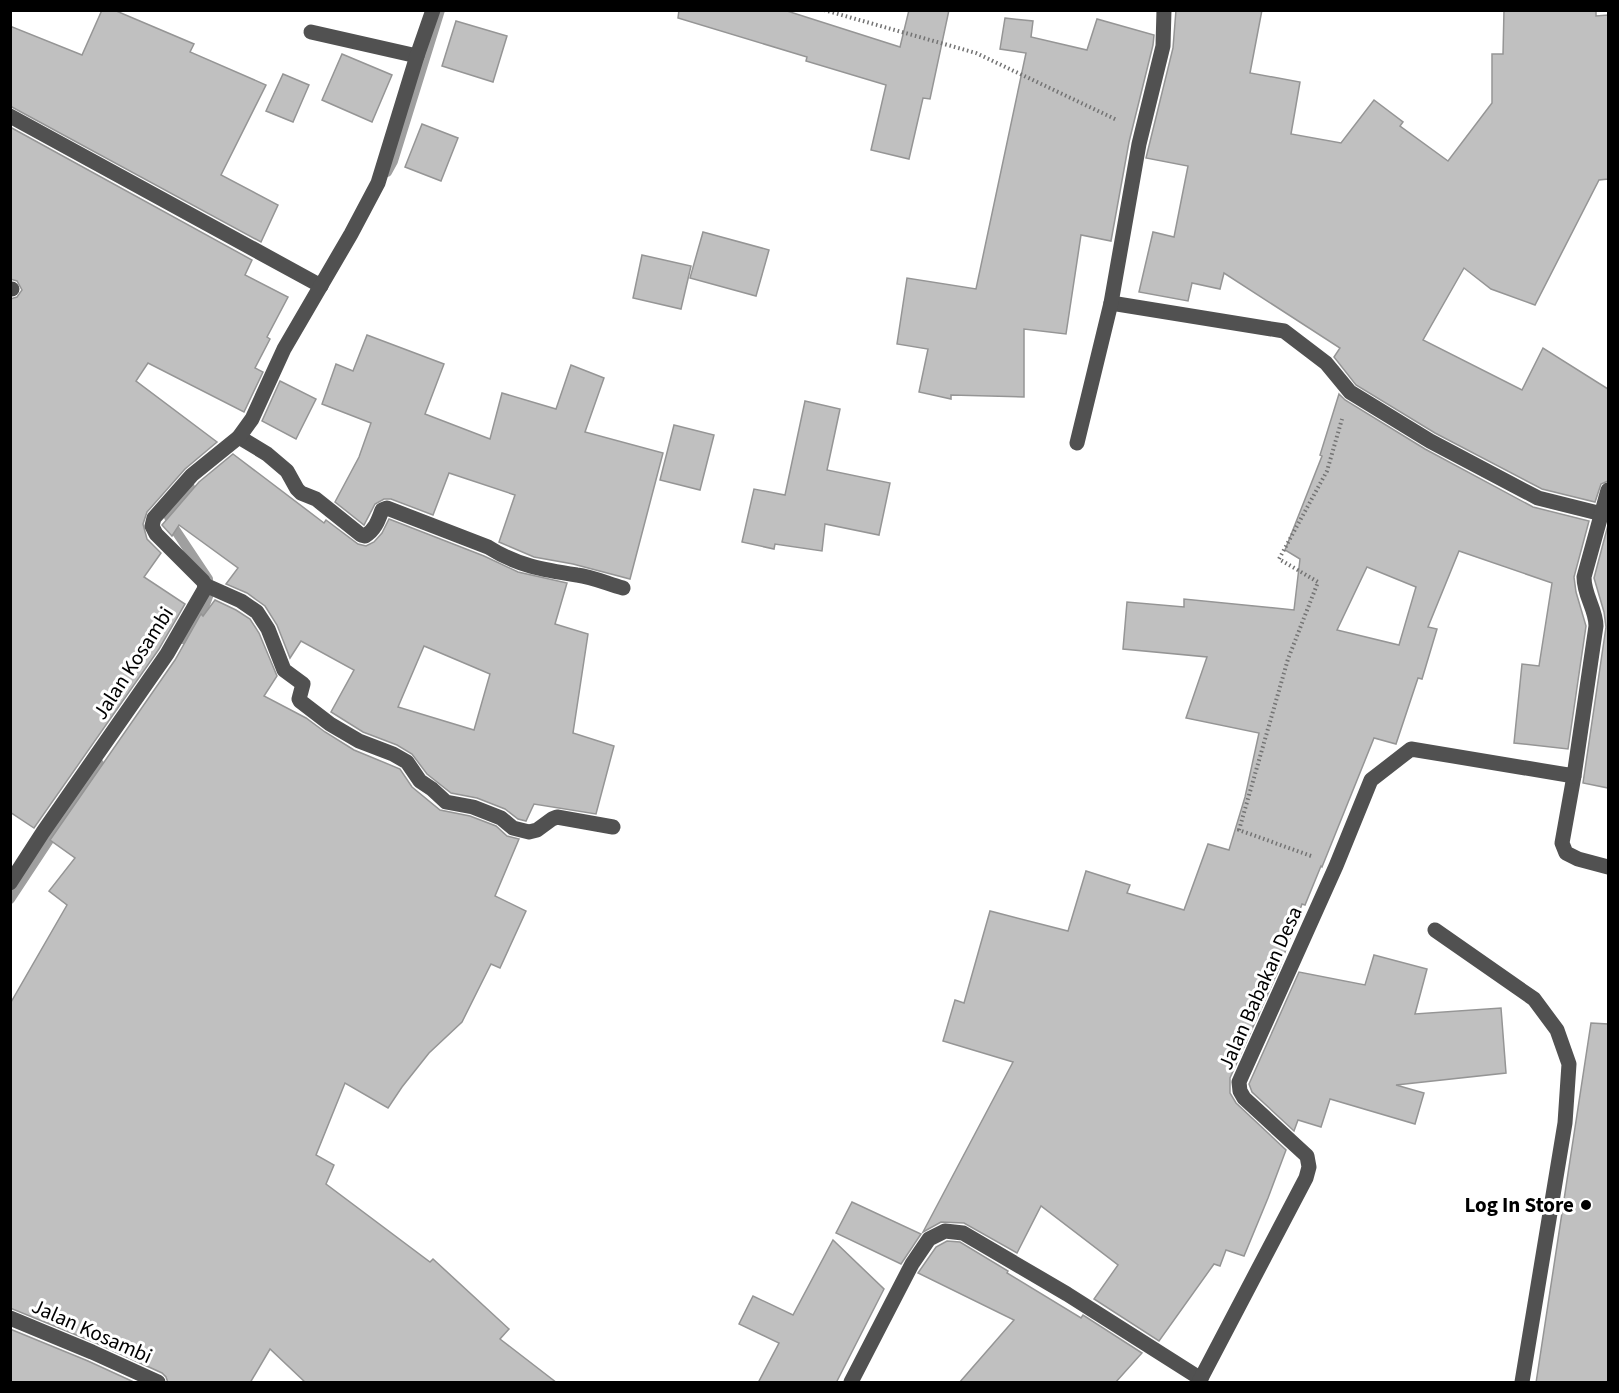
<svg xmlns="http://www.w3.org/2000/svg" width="1619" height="1393" viewBox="0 0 1619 1393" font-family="'Source Sans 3',sans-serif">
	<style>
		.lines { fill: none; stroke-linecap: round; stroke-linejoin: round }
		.stream { stroke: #9f9f9f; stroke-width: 10 }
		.building { fill: #c0c0c0; stroke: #959595; stroke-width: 1.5; fill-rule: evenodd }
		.path { stroke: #737373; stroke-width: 4; stroke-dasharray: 1.5 3; stroke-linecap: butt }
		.minor { stroke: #515151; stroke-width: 15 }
		.poi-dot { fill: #000; stroke: #fff; stroke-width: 2 }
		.labels { text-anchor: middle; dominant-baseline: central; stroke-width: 6; stroke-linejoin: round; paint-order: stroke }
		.street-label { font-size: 21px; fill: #000; stroke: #fff }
		.poi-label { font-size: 21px; font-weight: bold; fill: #000; stroke: #fff; text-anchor: end }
	</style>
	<rect width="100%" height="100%" fill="#fff"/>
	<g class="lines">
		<g class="stream">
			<path d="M387,172l6,-11 47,-151"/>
			<path d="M190,487l-21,30 5,11 34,51"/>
			<path d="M183,639l20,-29 7,-19"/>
			<path d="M10,899l89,-135"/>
		</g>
	</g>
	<g class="building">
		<path d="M102,10h12l80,34 -4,8 76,33 -45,90 57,30 -17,37 -251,-136v-80l72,29z"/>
		<path d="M679,10h105l116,37 9,-37h40l-19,89 -7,-1 -14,61 -38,-9 15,-65 -80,-24 1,-4 -129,-39z"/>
		<path d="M1176,10h86l-12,63 50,9 -9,52 50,9 33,-43 29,22 -3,4 48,35 44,-58v-49h11l1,-44h92v6l12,-1v164l-9,1 -64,125 -44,-16 -27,-21 -41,72 99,50 21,-42 65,41v92l-7,3 -6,18 -53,-13 -107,-56 -79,-48 -22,-28 6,-9 -116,-75 -4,16 -28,-6 -4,18 -49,-9 14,-60 21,5 14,-71 -42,-8 27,-110z"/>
		<path d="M1005,18l28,3 -2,16 56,13 10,-31 57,16 -1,10 -24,97 -18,99 -30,-6 -15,99 -42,-5v68l-73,-2v4l-32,-7 9,-43 -31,-5 10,-66 69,11 50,-236 -26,-4z"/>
		<path d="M456,21l51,15 -14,46 -51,-16z"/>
		<path d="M342,54l50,21 -20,47 -50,-22z"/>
		<path d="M283,74l26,11 -16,37 -27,-11z"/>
		<path d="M422,124l36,14 -17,43 -36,-14z"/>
		<path d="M10,127l242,133 -7,15 43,22 -21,40 3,2 -15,29 8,4 -19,40 -96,-49 -12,18 81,61 -32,27 -38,43 -4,12 4,15 14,14 -17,24 41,27 -26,45 -125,179 -24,-16v-513l7,-2 5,-7 -5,-9 -7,-2z"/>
		<path d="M703,232l66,18 -13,46 -66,-18z"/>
		<path d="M642,255l49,11 -10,43 -48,-11z"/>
		<path d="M367,335l77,29 -19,50 65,25 12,-46 54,16 15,-44 33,13 -19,54 78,21 -33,126 -57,-15 -39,-7 -35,-15 16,-47 -66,-22 -16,42 -42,-16h-7l-9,5 -11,21 -29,-23 24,-45 12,-34 -49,-19 14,-40 17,7z"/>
		<path d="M280,381l36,18 -20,40 -34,-18z"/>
		<path d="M1339,394l6,6 80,49 108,58 56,14 -15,56 2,15 10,34 -18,123 -54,-6 8,-79 17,2 13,-83 -93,-32 -31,76 9,2 -15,50 -4,-1 -22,66 -22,-6 -52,129 -1,-1 -16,39 -3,-1 -23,65 -49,109v15l6,10 50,47 -18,48 -24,58 -18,-6 -6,16 -6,-2 -55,77 -65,-42 24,-34 -77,-59 -24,47 -53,-30 -23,-1 -18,10 90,-170 -70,-21 12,-41 9,3 26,-92 78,20 18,-60 44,14 -3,8 57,17 24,-66 21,6 16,-53 14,-64 -73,-15 21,-61 -84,-8 4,-47 57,5v-8l110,11 6,-51 -15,-9 37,-94 -2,-1zM1367,567l49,20 -17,58 -62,-15z"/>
		<path d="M805,401l35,8 -13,61 63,13 -11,52 -54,-11 -3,27 -47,-7 -1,5 -32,-7 12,-53 31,6z"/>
		<path d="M674,425l40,10 -14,55 -40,-10z"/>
		<path d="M233,454l91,69 2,-3 32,24 8,2 8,-4 8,-9 7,-14 95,37 34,16 49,11 -12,41 33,10 -15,99 41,13 -18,68 -62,-10 -8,17 -8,-2 -13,-10 -28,-11 -26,-5 -24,-19 -15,-20 -15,-9 -34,-13 -32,-20 23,-42 -53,-29 -11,17 -13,-33 -12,-19 -18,-13 -21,-9 12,-16 -59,-43 -7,11 -10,-11 37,-43zM424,646l66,28 -16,56 -76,-23z"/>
		<path d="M1608,525v263l-25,-5 23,-156 -2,-15 -10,-34z"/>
		<path d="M215,600l21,10 14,9 9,14 18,43 -13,20 42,22 19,14 29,18 46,19 12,18 28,23 30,6 26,10 11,10 12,3 -24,57 31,15 -26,57 -9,-4 -29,58 -33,31 -27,34 -14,21 -43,-25 -29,72 18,10 -8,19 104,78 3,-3 76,70 -9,10 57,44h-251l-36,-34 -20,34h-82l-2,-6 -4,-4 -66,-30 -86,-35v-304l57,-99 -18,-14 26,-33 -25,-18 125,-180 26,-46 2,2z"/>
		<path d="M1374,955l53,14 -12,45 86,-6 5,65 -110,12 28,8 -9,31 -85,-25 -9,28 -23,-7 -4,11 -42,-39 -3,-8 50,-112 66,13z"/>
		<path d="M1591,1023l17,1v359h-72z"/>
		<path d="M852,1202l69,32 -20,30 -65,-31z"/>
		<path d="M833,1240l51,49 -48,94h-78l21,-40 -40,-19 14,-28 40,19z"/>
		<path d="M947,1241l13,1 48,29 -1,2 74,45 2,-3 59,38 -27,30h-156l55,-63 -96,-47 18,-26z"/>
		<path d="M10,1329l78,32 48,22h-126z"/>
	</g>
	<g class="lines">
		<g class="path">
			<path d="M824,10l152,43 141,67"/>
			<path d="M1311,856l-72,-26 49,-171 30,-77 -39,-23 48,-88 15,-52"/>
		</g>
		<g class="minor">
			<path d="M311,32l106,24"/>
			<path d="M10,116l311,170"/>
			<path d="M10,289h2"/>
			<path d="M1111,303l173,28 42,32 24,29 80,49 108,57 64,16"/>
			<path d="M239,437l28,17 20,17 10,18 4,4 15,6 45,36 4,1c10,-6 13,-15 17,-26l5,-2 101,39c30,19 56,23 89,28 16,2 31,9 46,13"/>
			<path d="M1077,443l34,-140 28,-159 24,-98 1,-36"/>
			<path d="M205,585l36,16 16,11 11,17 16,41 19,14 -4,15 1,2 30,23 29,17 34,13 14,8 13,19 12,8 14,13 27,5 28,11 12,10 16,4 8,-2 15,-11 5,-2 56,10"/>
			<path d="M1574,776l-12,67 4,10 12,6 30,8"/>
			<path d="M10,883l33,-51 124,-178 37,-64 1,-5 -2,-4 -47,-47 -4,-8 2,-8 38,-43 47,-38 13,-18 32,-70 67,-115 27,-51 39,-127 16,-46"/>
			<path d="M1435,930l99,69 23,31 12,34 -4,59 -43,259"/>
			<path d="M10,1318l82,34 66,30"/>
			<path d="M851,1382l61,-118 17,-25 16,-8 18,2 104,61 134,85"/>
			<path d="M1199,1382l107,-204 3,-11 -2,-11 -63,-58 -4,-7 -1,-9 97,-216 35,-86 40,-31 163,27 22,-150c0,-17 -12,-30 -12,-49l24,-87"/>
		</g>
	</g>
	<circle class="poi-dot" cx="1586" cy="1205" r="6"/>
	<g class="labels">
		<g class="street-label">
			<text transform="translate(133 663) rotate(-57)">Jalan Kosambi</text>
			<text transform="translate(1260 988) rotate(-66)">Jalan Babakan Desa</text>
			<text transform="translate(92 1331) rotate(24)">Jalan Kosambi</text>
		</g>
		<g class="poi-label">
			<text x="1574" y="1205">Log In Store</text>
		</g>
	</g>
	<rect width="1619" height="1393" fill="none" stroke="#000000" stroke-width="24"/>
</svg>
